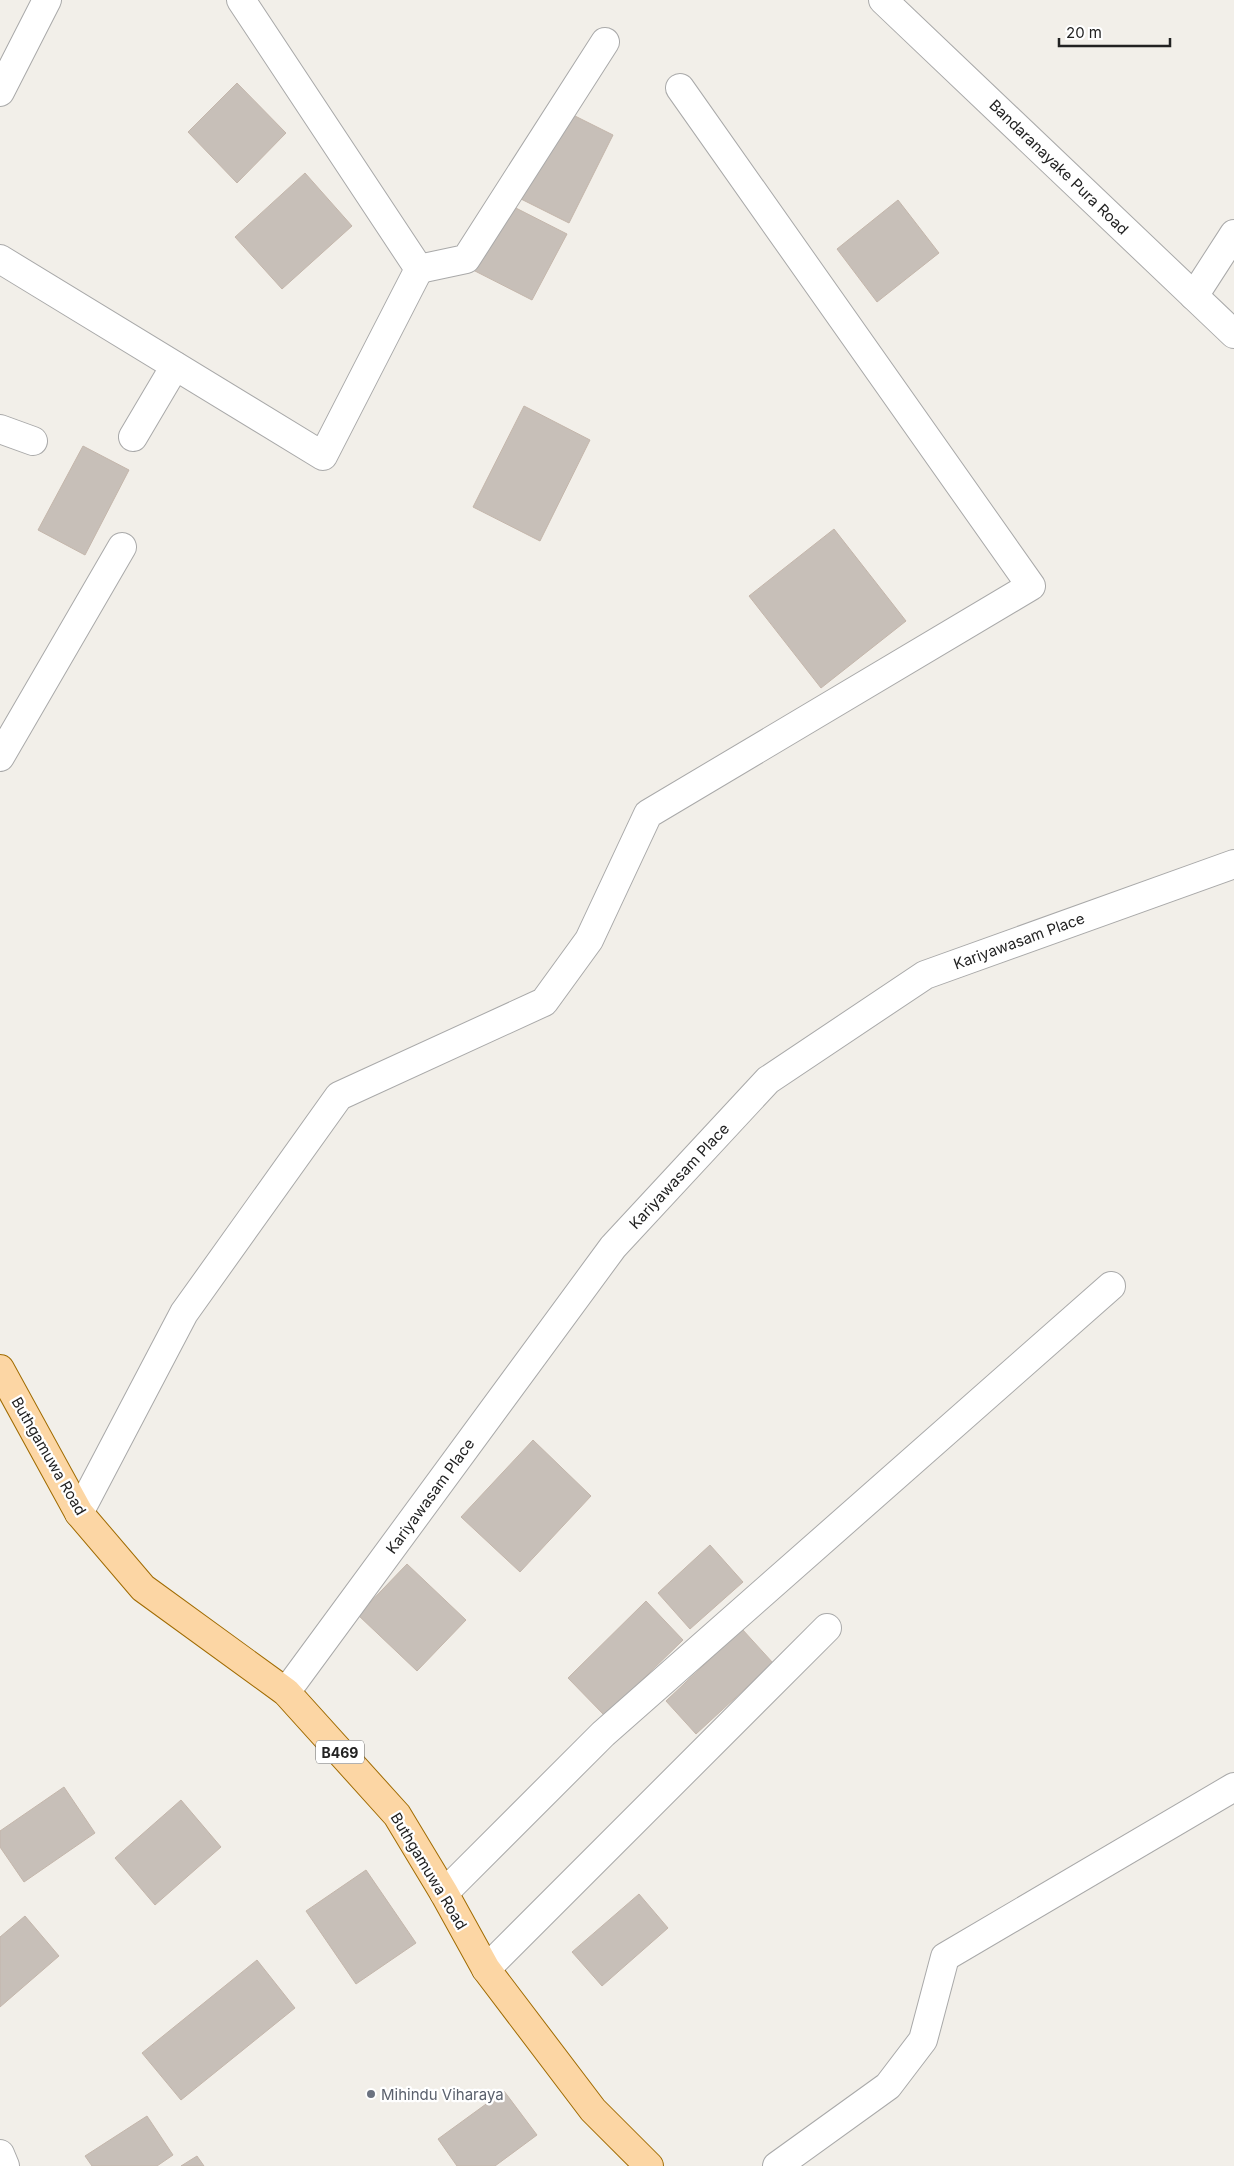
<svg xmlns="http://www.w3.org/2000/svg" width="1234" height="2166" viewBox="0 0 1234 2166" font-family="Inter,sans-serif">
	<style>
		.building { fill: #c7bfb8; stroke: #c4b6ab }
		.lines { fill: none; stroke-linecap: round; stroke-linejoin: round }
		.minor-casing { stroke: #a9a9a9; stroke-width: 30 }
		.primary-casing { stroke: #a06b00; stroke-width: 30 }
		.minor { stroke: #fff; stroke-width: 28 }
		.primary { stroke: #fcd6a4; stroke-width: 28 }
		.worship-dot { fill: #6b7280; stroke: #fff; stroke-width: 2 }
		.labels { text-anchor: middle; dominant-baseline: central; stroke-width: 4.5; stroke-linejoin: round; paint-order: stroke }
		.shield { fill: #fff; stroke: #646464; stroke-width: 1 }
		.shield-label { font-size: 14px; font-weight: bold; fill: #222 }
		.street-label { font-size: 15px; fill: #222; stroke: #fff }
		.worship-label { font-size: 15px; fill: #5b616d; stroke: #fff; text-anchor: start }
	</style>
	<rect width="100%" height="100%" fill="#f2efe9"/>
	<g class="building">
		<path d="M237,83l49,50 -49,50 -49,-51z"/>
		<path d="M557,107l56,28 -44,88 -56,-28z"/>
		<path d="M305,173l47,53 -70,63 -47,-52z"/>
		<path d="M898,200l41,53 -62,49 -40,-53z"/>
		<path d="M508,204l59,30 -35,66 -59,-30z"/>
		<path d="M524,406l66,34 -50,101 -67,-34z"/>
		<path d="M83,446l46,24 -44,85 -47,-25z"/>
		<path d="M834,529l72,92 -85,67 -72,-92z"/>
		<path d="M533,1440l58,56 -71,76 -59,-55z"/>
		<path d="M710,1545l33,37 -53,47 -32,-36z"/>
		<path d="M407,1564l59,56 -49,51 -59,-56z"/>
		<path d="M646,1601l37,39 -78,76 -37,-38z"/>
		<path d="M742,1629l31,34 -77,71 -30,-33z"/>
		<path d="M64,1787l31,46 -71,49 -24,-35v-16z"/>
		<path d="M181,1800l40,47 -66,58 -40,-47z"/>
		<path d="M366,1870l50,73 -60,41 -50,-73z"/>
		<path d="M639,1894l29,34 -66,58 -30,-34z"/>
		<path d="M25,1916l34,40 -59,51v-70z"/>
		<path d="M257,1960l38,48 -114,92 -39,-47z"/>
		<path d="M504,2091l33,44 -42,31h-38l-19,-27z"/>
		<path d="M147,2116l26,39 -16,11h-65l-7,-10z"/>
		<path d="M197,2156l7,10h-23z"/>
	</g>
	<g class="lines">
		<defs>
			<g id="minor">
				<path d="M883,0l351,334"/>
				<path d="M0,92l47,-92"/>
				<path d="M0,259l323,197 96,-187 -178,-269"/>
				<path d="M419,269l47,-10 139,-217"/>
				<path d="M1194,296l40,-62"/>
				<path d="M0,429l33,12"/>
				<path d="M133,437l42,-71"/>
				<path d="M0,757l122,-210"/>
				<path d="M79,1513l105,-200 155,-217 205,-94 45,-62 59,-126 383,-228 -351,-498"/>
				<path d="M286,1692l327,-445 155,-167 157,-105 309,-111"/>
				<path d="M444,1893l159,-159 508,-448"/>
				<path d="M486,1969l341,-341"/>
				<path d="M0,2154l5,12"/>
				<path d="M777,2166l111,-80 35,-46 22,-83 289,-170"/>
			</g>
			<path id="primary" d="M0,1369l79,144 64,75 143,104 111,123 47,78 42,76 107,141 56,56"/>
		</defs>
		<use href="#minor" class="minor-casing"/>
		<use href="#primary" class="primary-casing"/>
		<use href="#minor" class="minor"/>
		<use href="#primary" class="primary"/>
	</g>
	<circle class="worship-dot" cx="371" cy="2094" r="5"/>
	<g class="labels">
		<rect class="shield" x="316" y="1740.5" width="48" height="23" rx="4"/>
		<g class="shield-label">
			<text x="340" y="1752">B469</text>
		</g>
		<g class="street-label">
			<text transform="translate(1059 167) rotate(44)">Bandaranayake Pura Road</text>
			<text transform="translate(1019 941) rotate(-20)">Kariyawasam Place</text>
			<text transform="translate(679 1176) rotate(-47)">Kariyawasam Place</text>
			<text transform="translate(49 1456) rotate(60)">Buthgamuwa Road</text>
			<text transform="translate(430 1496) rotate(-54)">Kariyawasam Place</text>
			<text transform="translate(429 1871) rotate(59)">Buthgamuwa Road</text>
		</g>
		<g class="worship-label">
			<text x="381" y="2094">Mihindu Viharaya</text>
		</g>
	</g>
	<path d="M1059 38v8h111v-8" fill="none" stroke="#222222" stroke-width="2.5"/>
	<text x="1066" y="38" font-size="15" fill="#222222" stroke="#ffffff" stroke-width="4" paint-order="stroke">20 m</text>
</svg>
